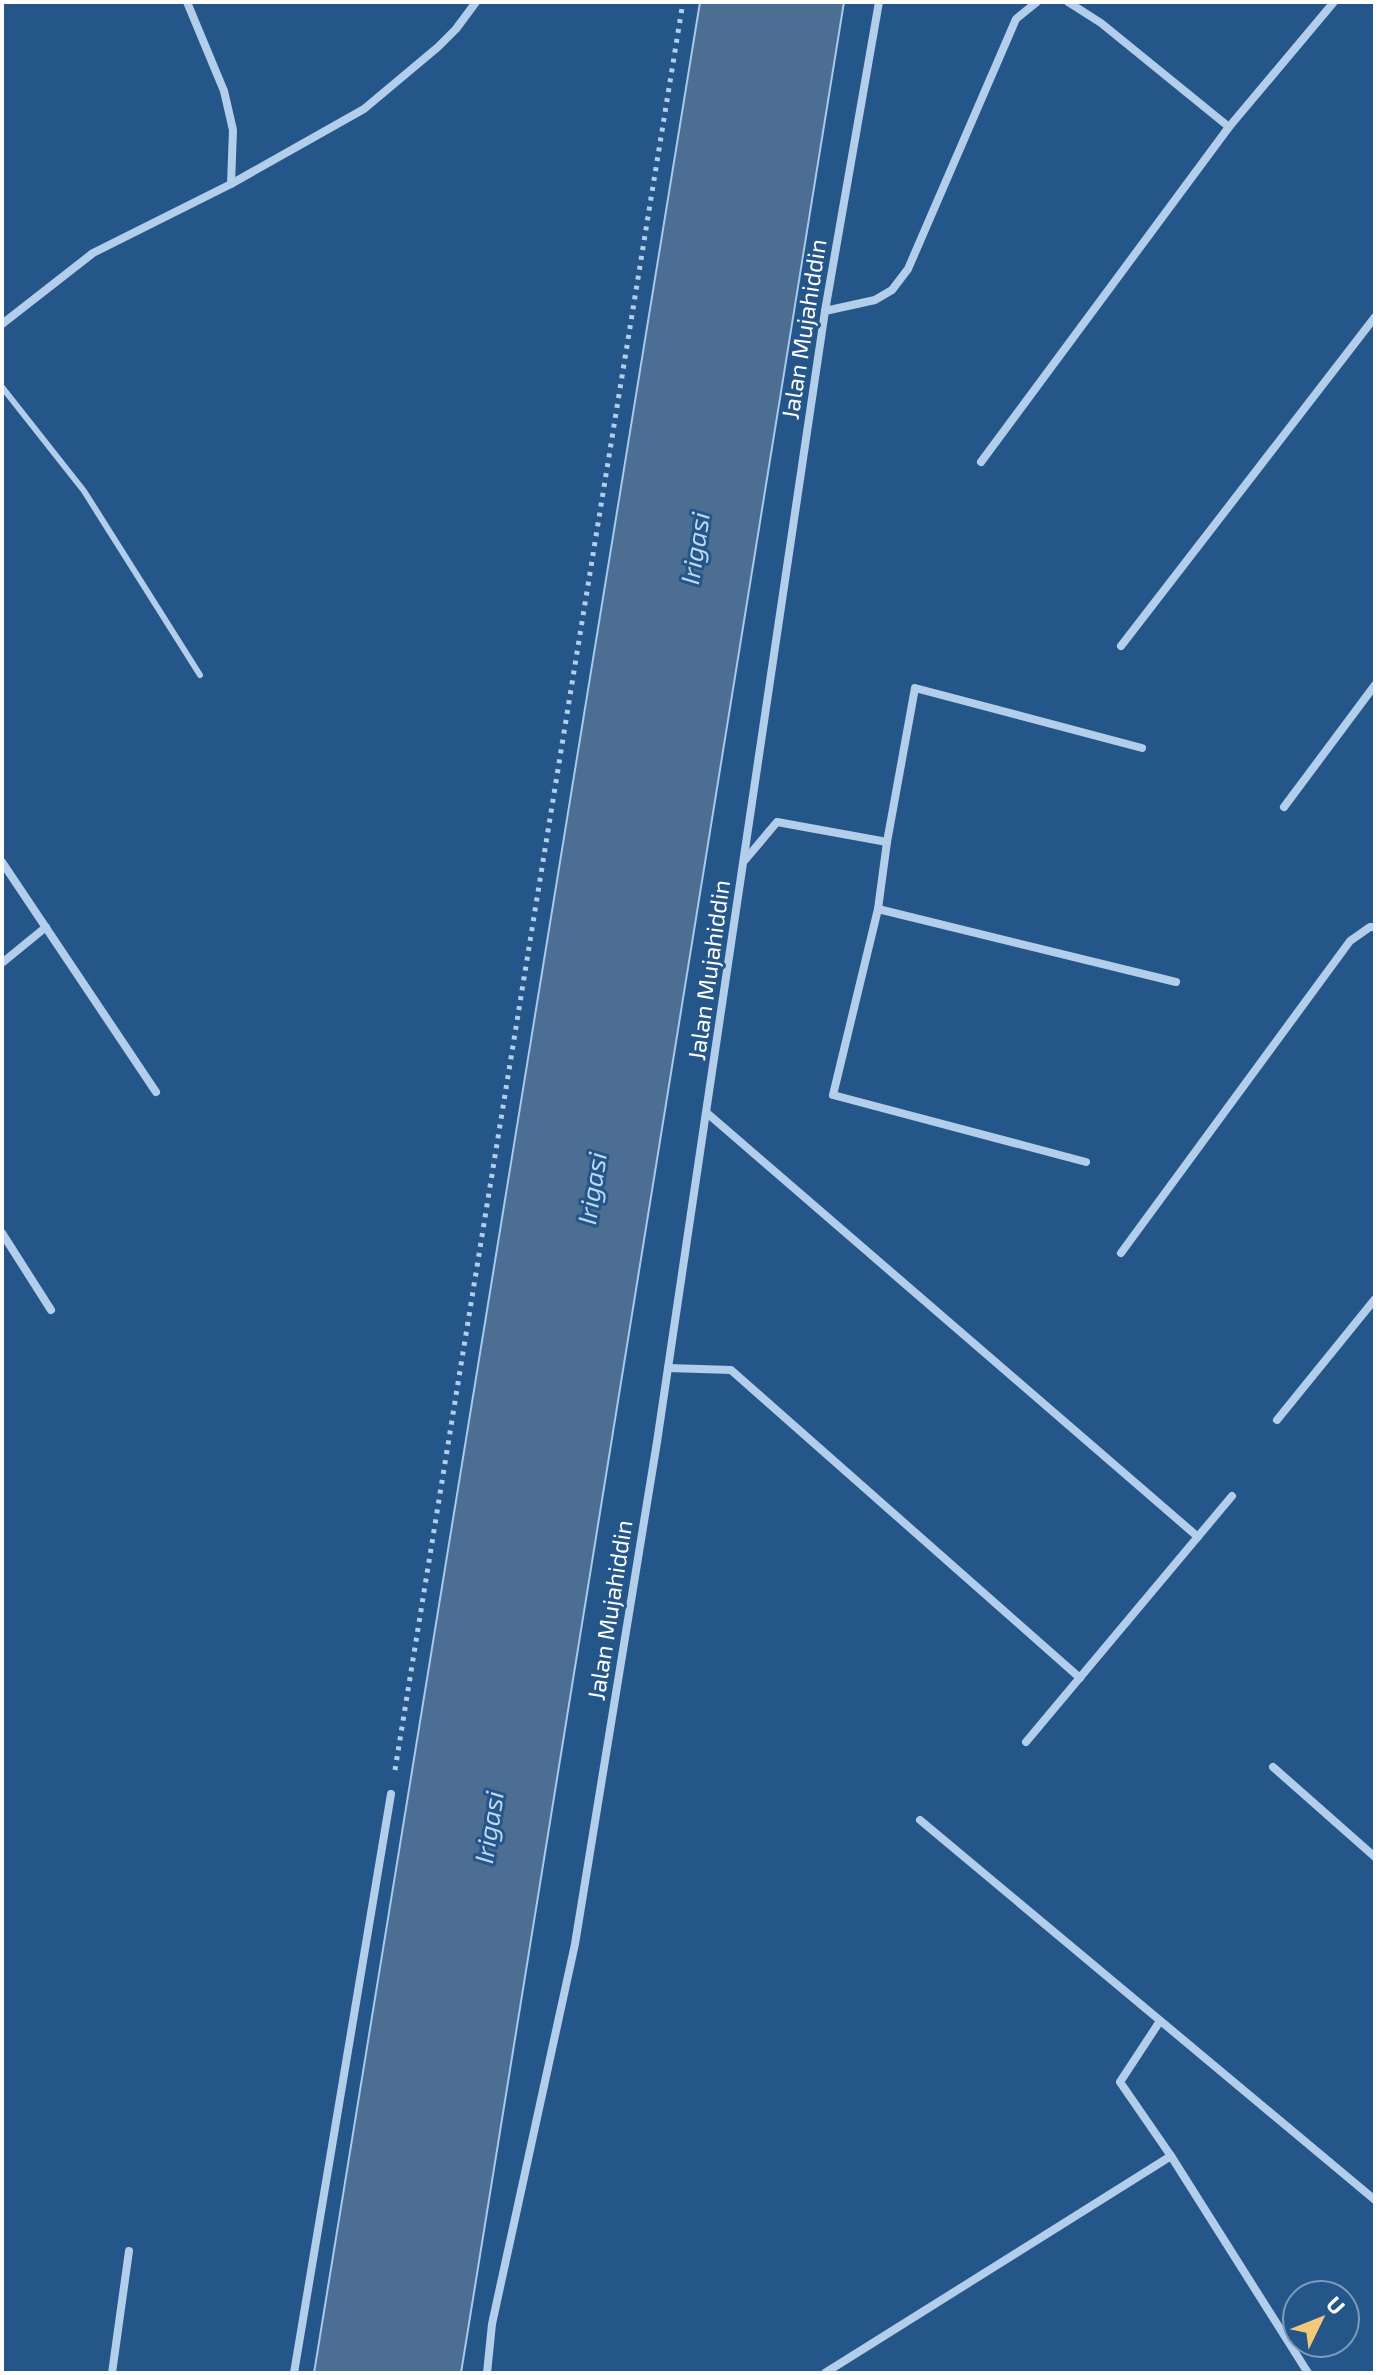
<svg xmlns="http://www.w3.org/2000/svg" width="1377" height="2375" viewBox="0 0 1377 2375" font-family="'Exo 2',sans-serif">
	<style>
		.water { fill: #4b6e92; stroke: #a7c9ea; stroke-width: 2 }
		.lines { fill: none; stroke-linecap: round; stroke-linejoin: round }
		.path { stroke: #b2ceea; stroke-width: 5; stroke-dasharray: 4 6; stroke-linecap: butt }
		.lane { stroke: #b2ceea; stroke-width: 6 }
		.street { stroke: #b2ceea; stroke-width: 8 }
		.labels { text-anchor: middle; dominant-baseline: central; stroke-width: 6; stroke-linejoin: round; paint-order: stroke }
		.street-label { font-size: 24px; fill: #fff; stroke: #25568a }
		.water-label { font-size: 26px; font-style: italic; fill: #bed8f1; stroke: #25568a }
	</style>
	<rect width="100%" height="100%" fill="#25568a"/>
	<path class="water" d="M700,2h144l-383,2371h-147z"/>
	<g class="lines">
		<path class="path" d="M395,1770l288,-1768"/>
		<path class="lane" d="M2,387l82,104 116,184"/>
		<g class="street">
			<path d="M1068,2l33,21 128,104 105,-125"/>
			<path d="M231,184l133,-75 74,-62 18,-18 20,-27"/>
			<path d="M825,311l50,-11 17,-10 16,-21 108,-250 21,-17"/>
			<path d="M2,324l91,-71 138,-69 2,-54 -9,-39 -37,-89"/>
			<path d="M981,462l248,-335"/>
			<path d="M1121,646l254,-329"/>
			<path d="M1284,807l91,-122"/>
			<path d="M745,860l32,-38 110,20"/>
			<path d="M2,862l154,230"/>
			<path d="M878,909l298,73"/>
			<path d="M2,963l44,-36"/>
			<path d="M707,1113l491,424"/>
			<path d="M1086,1162l-253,-67 45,-186 9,-67 28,-154 227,60"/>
			<path d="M2,1233l49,77"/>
			<path d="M1121,1253l229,-312 20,-14h5"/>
			<path d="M668,1368l63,2 349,308"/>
			<path d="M1277,1420l98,-121"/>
			<path d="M1026,1742l206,-246"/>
			<path d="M1273,1767l102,90"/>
			<path d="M920,1820l455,380"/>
			<path d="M1160,2021l-40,61 51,74 137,217"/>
			<path d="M112,2373l17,-122"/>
			<path d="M294,2373l97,-579"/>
			<path d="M487,2373l5,-49 83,-380 82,-502 168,-1131 54,-309"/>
			<path d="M825,2373l346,-217"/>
		</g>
	</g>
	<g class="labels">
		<g class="street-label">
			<text transform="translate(803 329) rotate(-81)">Jalan Mujahiddin</text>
			<text transform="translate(708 970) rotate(-82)">Jalan Mujahiddin</text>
			<text transform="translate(609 1610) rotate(-81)">Jalan Mujahiddin</text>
		</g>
		<g class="water-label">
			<text transform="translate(694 548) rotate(-81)">Irigasi</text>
			<text transform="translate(591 1188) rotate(-81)">Irigasi</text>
			<text transform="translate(488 1827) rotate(-81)">Irigasi</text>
		</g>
	</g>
	<rect width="1377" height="2375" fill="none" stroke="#ffffff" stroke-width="8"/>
	<g transform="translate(1321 2319) rotate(47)"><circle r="38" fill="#25568a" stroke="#7c9ab9" stroke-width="2"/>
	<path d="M0-6L14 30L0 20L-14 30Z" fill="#f3c977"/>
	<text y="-12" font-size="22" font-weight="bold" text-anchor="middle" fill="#ffffff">U</text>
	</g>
</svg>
